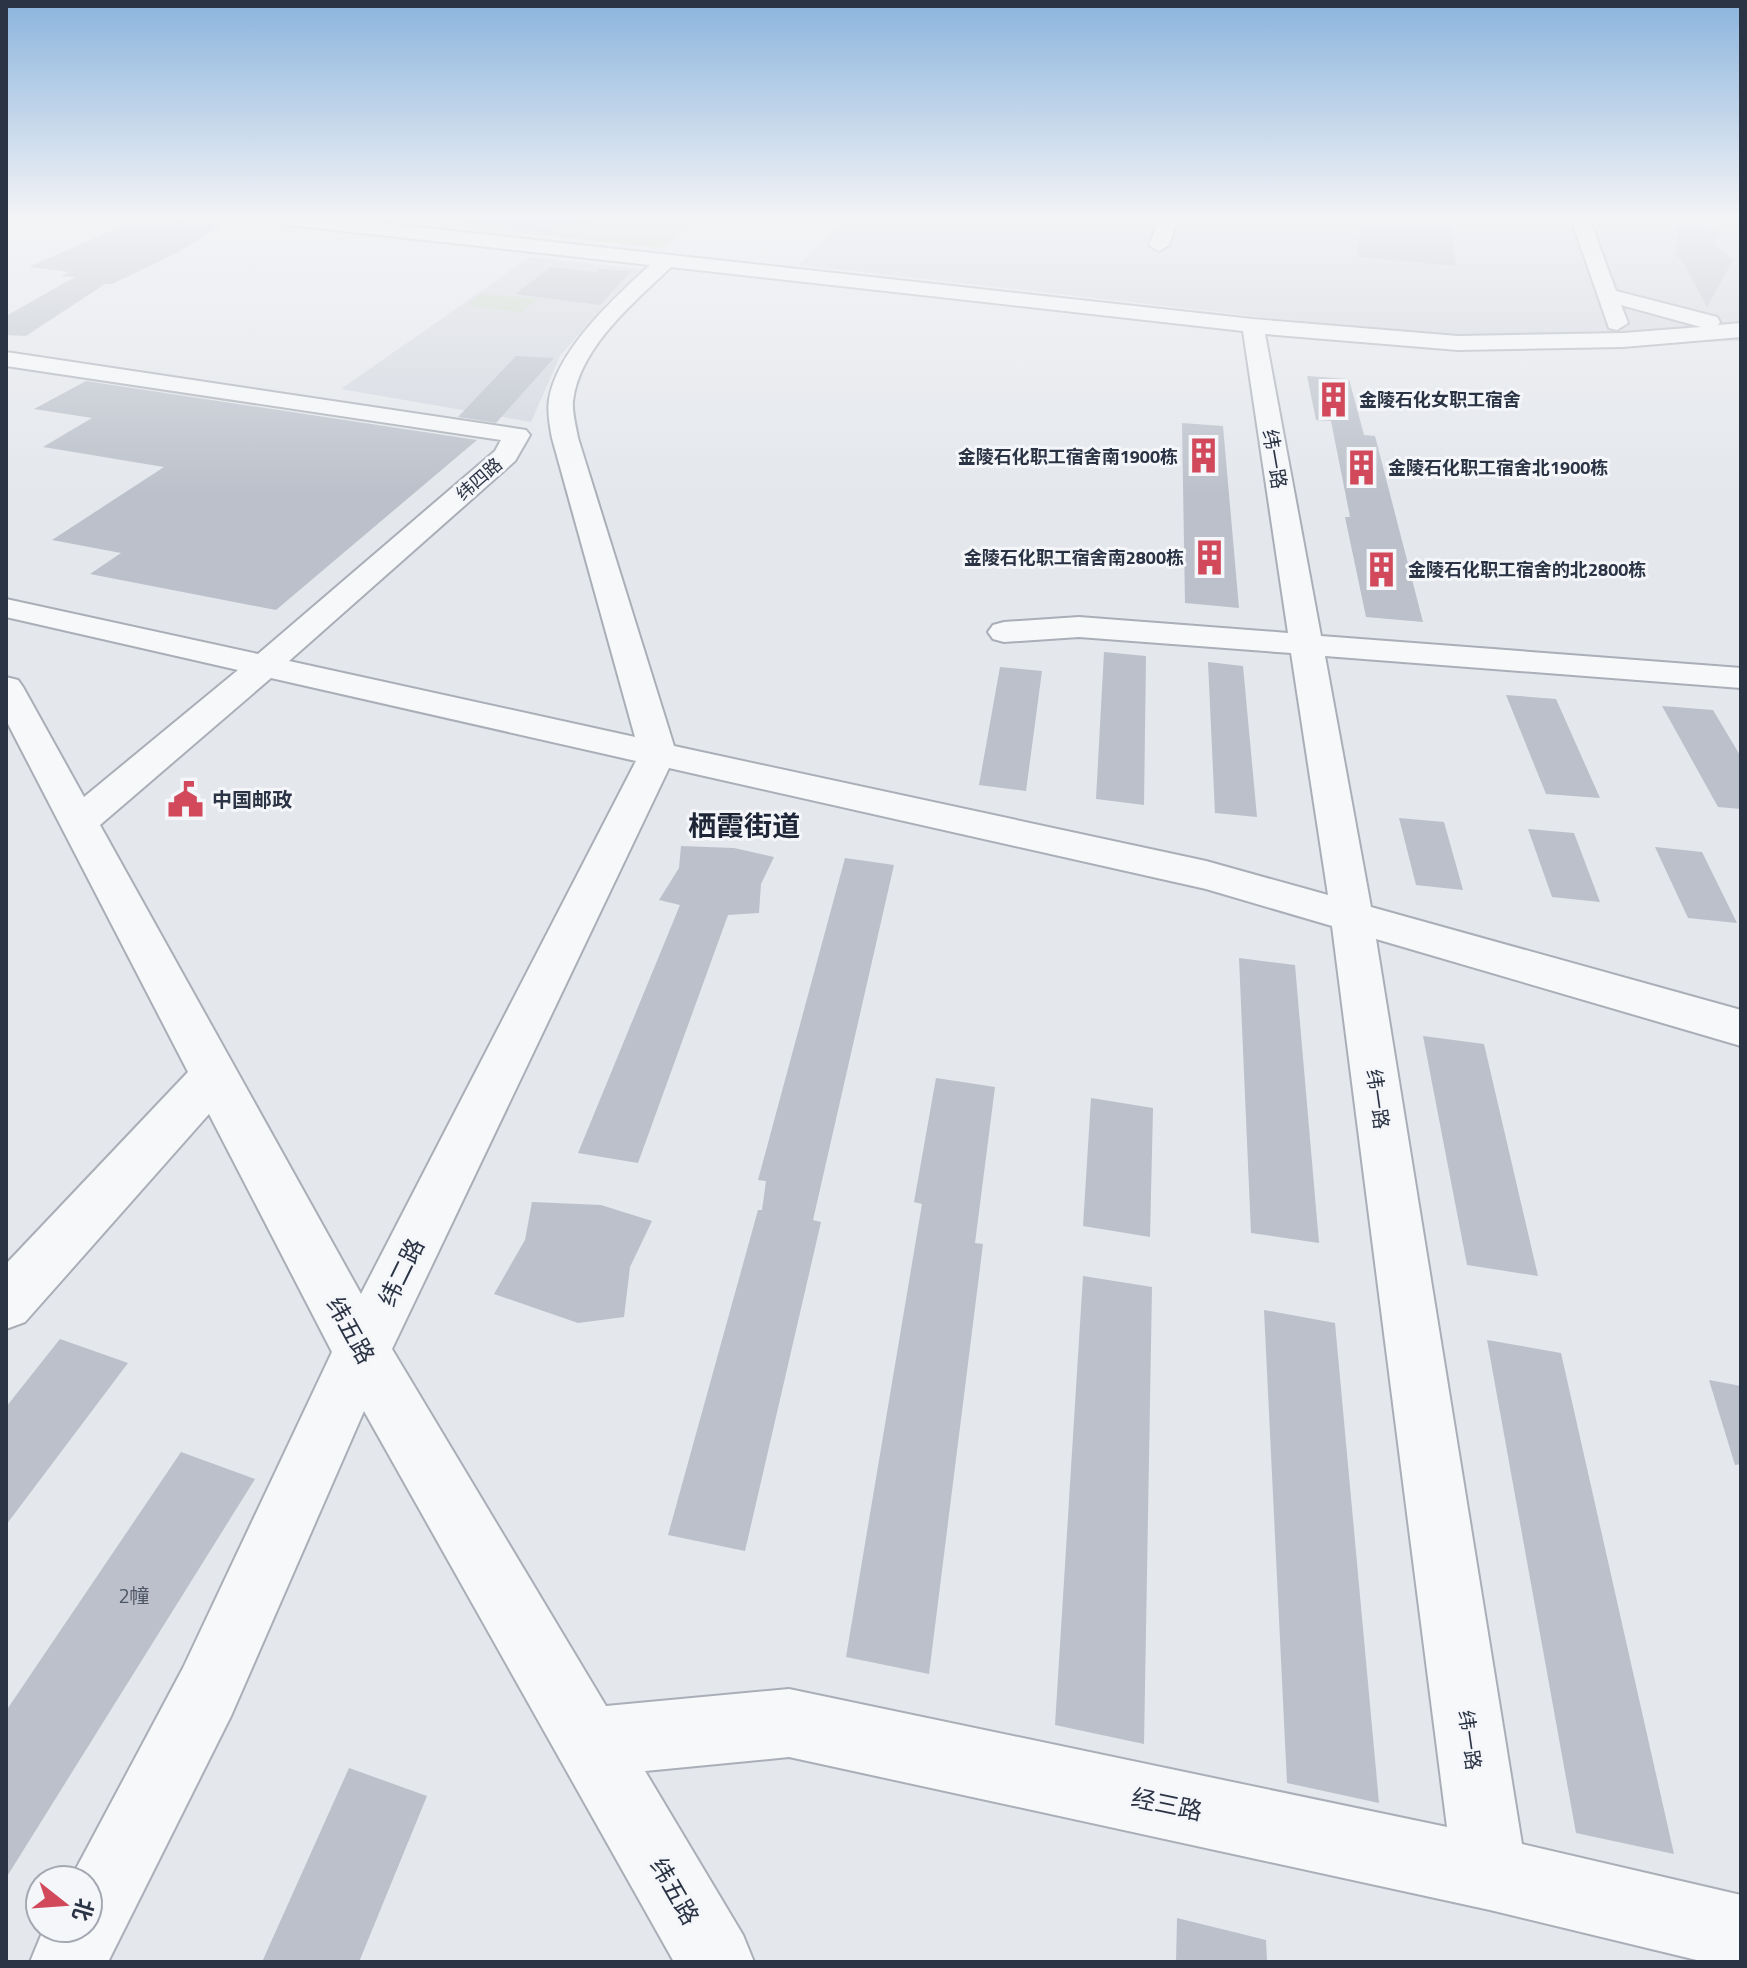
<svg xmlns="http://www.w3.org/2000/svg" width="1747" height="1968" viewBox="0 0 1747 1968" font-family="'Titillium Web','Noto Sans SC',sans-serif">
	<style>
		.built { fill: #d2d6de }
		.green { fill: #c9d6c5 }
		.water { fill: #9fb4cc }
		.building { fill: #bbc0ca }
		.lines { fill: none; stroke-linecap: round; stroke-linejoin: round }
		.minor-casing { stroke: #a9aeb7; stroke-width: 4 }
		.minor { fill: #f7f8fa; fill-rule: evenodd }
		.labels { text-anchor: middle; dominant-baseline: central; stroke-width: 6; stroke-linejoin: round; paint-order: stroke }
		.far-poi-label { font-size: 18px; font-weight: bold; fill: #2b3445; stroke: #f4f6f9; text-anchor: start }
		.far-street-label { font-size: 18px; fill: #2b3445; stroke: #f4f6f9 }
		.street-label { font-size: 20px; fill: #2b3445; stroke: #f4f6f9 }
		.poi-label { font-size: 20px; font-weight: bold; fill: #2b3445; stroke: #f4f6f9; text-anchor: start }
		.near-number-label { font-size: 20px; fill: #4f5766 }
		.near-street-label { font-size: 24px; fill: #2b3445; stroke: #f4f6f9 }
		.district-label { font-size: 28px; font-weight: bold; fill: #1d2536; stroke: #f4f6f9 }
	</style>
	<rect width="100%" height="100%" fill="#e4e7ec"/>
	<g class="built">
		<path d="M847,218h894v123l-227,4 -715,-80z"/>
		<path d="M530,257l113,12 -36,33 -47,54 -29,66 -190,-33z"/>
	</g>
	<g class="green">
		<path d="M420,218h281l-40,30 -249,-26z"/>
		<path d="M481,294l57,5 -16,13 -57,-6z"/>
	</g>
	<path class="water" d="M456,218h140v4l-43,5v6l-102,-12z"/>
	<g class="building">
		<path d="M185,218h48l-54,34 -67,32h-7l-79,52 -20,-1v-19l69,-39 -14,-1 8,-4 -40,-5 104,-46 37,4z"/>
		<path d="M1360,218h90l6,48 -98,-9z"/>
		<path d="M1679,223l42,9 -7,13 19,15 -26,47 -26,-48 -6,-4z"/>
		<path d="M551,267l45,5 3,-3 32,2 -31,34 -85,-11z"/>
		<path d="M516,356l38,2 -58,65 -38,-6z"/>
		<path d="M1307,376l42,3 15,56 11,1 48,186 -57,-5 -21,-100h5l-19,-96 -15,-1z"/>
		<path d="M86,381l391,59 -201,170 -186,-36 31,-21 -69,-13 112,-73 -121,-20 49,-29 -58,-9z"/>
		<path d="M1182,423l41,3 16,182 -54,-5z"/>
		<path d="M1104,652l42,4 -2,149 -48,-6z"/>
		<path d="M1208,662l35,4 14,151 -42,-4z"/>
		<path d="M1000,667l42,4 -16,120 -47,-6z"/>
		<path d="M1506,695l50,4 44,99 -54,-4z"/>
		<path d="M1662,706l51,4 28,47v52l-23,-2z"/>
		<path d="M1399,818l45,4 19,68 -47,-5z"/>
		<path d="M1528,829l46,4 26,69 -48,-5z"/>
		<path d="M681,846l53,2 40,9 -13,27 -2,29 -31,2 -90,248 -60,-10 102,-248 -21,-5 20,-32z"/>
		<path d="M1655,847l47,5 35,71 -49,-5z"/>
		<path d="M845,858l49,7 -81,355 8,2 -76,329 -77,-16 90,-325h4l4,-29 -8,-1z"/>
		<path d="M1239,958l56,7 24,278 -68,-10z"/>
		<path d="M1423,1036l61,8 54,232 -71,-11z"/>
		<path d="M936,1078l59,9 -20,156 8,1 -54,430 -83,-17 76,-453 -8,-2z"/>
		<path d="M1091,1098l62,10 -3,129 -67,-11z"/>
		<path d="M532,1202l69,3 51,16 -22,46 -6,50 -46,6 -84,-29 31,-54z"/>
		<path d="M1083,1276l69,11 -8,457 -89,-19z"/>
		<path d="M1264,1310l71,13 44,480 -92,-20z"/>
		<path d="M60,1339l68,24 -122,162v-118z"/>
		<path d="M1487,1340l74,13 113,501 -98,-21z"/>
		<path d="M1709,1380l32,6v78l-6,1z"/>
		<path d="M181,1452l74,27 -249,399v-167z"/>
		<path d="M349,1768l78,28 -68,166h-97z"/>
		<path d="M1177,1918l89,22 1,22h-91z"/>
	</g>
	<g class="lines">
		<defs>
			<g id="minor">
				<path d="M271,218h63l919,101 205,17 165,-3 78,-6 -80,-22 7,18 -11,7 -8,-2 -38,-110h18l27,73 101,26 3,5 -2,3 23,-2v14l-118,10 -165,3 -193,-16 56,302 420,32v20l-416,-32 46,251 370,103v36l-365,-107 146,905 219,51v67h-36l-215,-52 -701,-153 -144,14 98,164 11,27h-80l-310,-551 -133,305 -123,246h-78l14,-34h44v-48h-18l113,-212 149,-316 -123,-238 -184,208 -19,7v-65l182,-192 -182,-352v-43l12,3 5,7 61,110 154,-127 -232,-53v-18l252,55 237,-203 6,-11 -495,-74v-14l520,78 4,5 -15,26 -226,200 346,76 -83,-299c-2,-12 -5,-25 -3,-38 8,-50 65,-102 101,-135l-370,-41zM671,267l572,64 45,302 -209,-16 -75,5 -11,3 -5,7 5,7 11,3 75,-5 212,16 37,242 -122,-34 -532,-115 -96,-308c-2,-12 -6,-25 -5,-37 6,-53 61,-99 98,-134zM271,678l365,83 -275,533 -261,-469zM669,768l537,121 126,37 115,901 -658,-138 -183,17 -214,-357z"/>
				<path d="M1160,218h18l-9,27 -10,6 -10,-6z"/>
			</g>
		</defs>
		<use href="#minor" class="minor-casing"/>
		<use href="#minor" class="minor"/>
	</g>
	<linearGradient id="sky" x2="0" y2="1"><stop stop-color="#8bb4dd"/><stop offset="0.44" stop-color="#f3f4f6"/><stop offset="1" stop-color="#f3f4f6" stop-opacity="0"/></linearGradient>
	<rect width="1747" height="494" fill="url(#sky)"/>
	<defs>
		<symbol id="building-bare" viewBox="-9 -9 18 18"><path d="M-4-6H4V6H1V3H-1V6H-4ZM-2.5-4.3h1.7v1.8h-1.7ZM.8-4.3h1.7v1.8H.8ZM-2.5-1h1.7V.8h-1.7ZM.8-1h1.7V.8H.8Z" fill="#d1495b" stroke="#f4f6f9" stroke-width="2.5" paint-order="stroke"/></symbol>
		<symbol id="civic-bare" viewBox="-9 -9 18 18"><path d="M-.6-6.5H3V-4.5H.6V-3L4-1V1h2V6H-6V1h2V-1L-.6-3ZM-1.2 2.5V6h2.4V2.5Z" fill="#d1495b" stroke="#f4f6f9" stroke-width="2.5" paint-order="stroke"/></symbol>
	</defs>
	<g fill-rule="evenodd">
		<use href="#building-bare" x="1308" y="374" width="51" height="51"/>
		<use href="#building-bare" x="1178" y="430" width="51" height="51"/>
		<use href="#building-bare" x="1336" y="442" width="51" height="51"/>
		<use href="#building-bare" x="1184" y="532" width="51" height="51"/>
		<use href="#building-bare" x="1356" y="544" width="51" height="51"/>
		<use href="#civic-bare" x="160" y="774" width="51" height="51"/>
	</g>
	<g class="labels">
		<g class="far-poi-label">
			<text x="1359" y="399">金陵石化女职工宿舍</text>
			<text x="1178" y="456" text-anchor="end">金陵石化职工宿舍南1900栋</text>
			<text x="1388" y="467">金陵石化职工宿舍北1900栋</text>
			<text x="1184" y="557" text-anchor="end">金陵石化职工宿舍南2800栋</text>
			<text x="1408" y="569">金陵石化职工宿舍的北2800栋</text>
		</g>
		<g class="far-street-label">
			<text transform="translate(479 479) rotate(-41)">纬四路</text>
		</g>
		<g class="street-label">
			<text transform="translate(1275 459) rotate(80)">纬一路</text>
			<text transform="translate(1378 1099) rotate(82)">纬一路</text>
			<text transform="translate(1470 1740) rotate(82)">纬一路</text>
		</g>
		<g class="poi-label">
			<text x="212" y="799">中国邮政</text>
		</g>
		<g class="near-number-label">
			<text x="134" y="1595">2幢</text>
		</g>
		<g class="near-street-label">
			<text transform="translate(401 1272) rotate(-64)">纬二路</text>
			<text transform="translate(351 1330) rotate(61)">纬五路</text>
			<text transform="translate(1167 1804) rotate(12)">经三路</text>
			<text transform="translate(675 1891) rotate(60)">纬五路</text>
		</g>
		<g class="district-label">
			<text x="744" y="825">栖霞街道</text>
		</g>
	</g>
	<rect width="1747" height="1968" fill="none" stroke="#2b3445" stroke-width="16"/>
	<g transform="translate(64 1904) rotate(107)"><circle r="38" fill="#f4f6f9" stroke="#a4a8b1" stroke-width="2"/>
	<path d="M0-6L14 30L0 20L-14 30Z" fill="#d1495b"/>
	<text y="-12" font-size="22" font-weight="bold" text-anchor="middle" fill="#2b3445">北</text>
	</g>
</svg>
